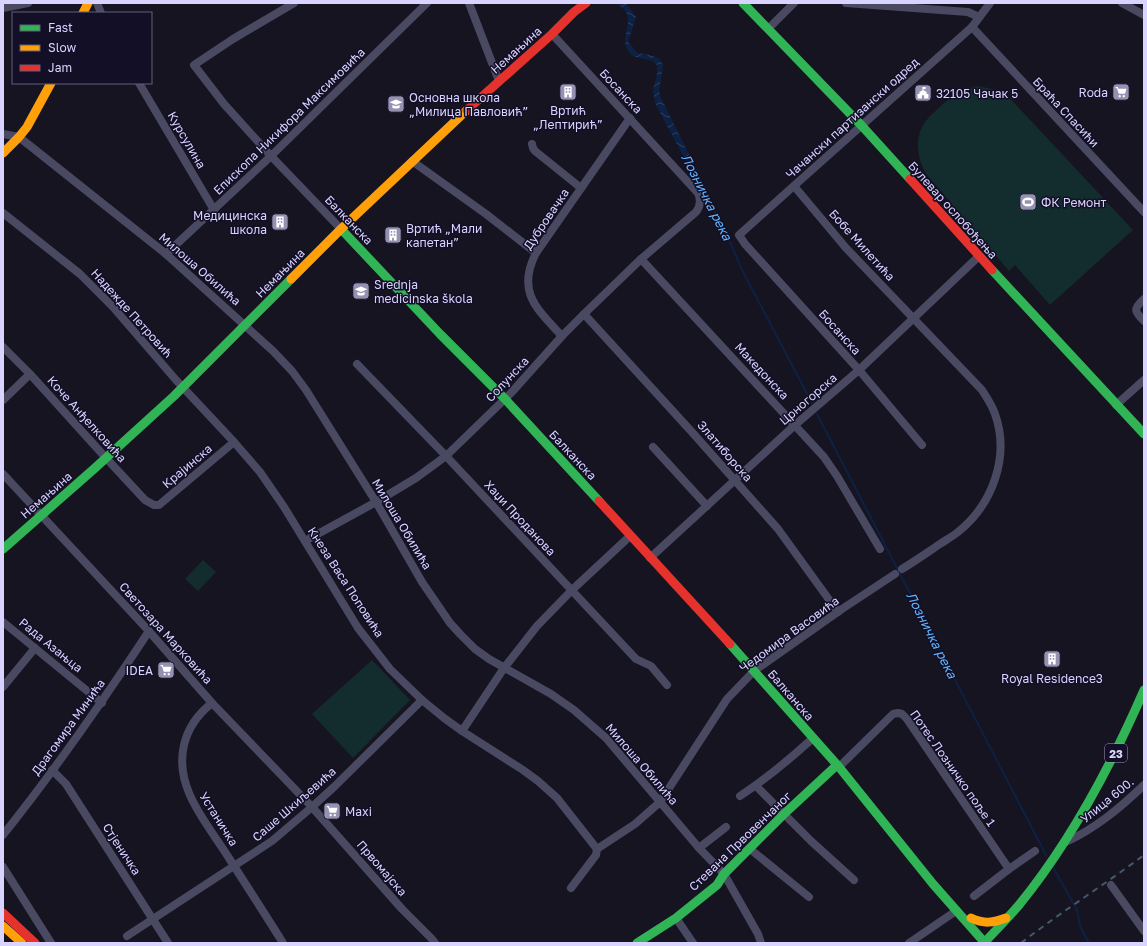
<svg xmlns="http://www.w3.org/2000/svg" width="1147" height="946" viewBox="0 0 1147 946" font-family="'Golos Text',sans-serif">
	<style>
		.green { fill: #132c2d }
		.water { fill: url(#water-waves) }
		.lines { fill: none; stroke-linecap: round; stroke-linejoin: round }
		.stream { stroke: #0d2144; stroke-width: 2 }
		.street { stroke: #4a4962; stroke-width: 8 }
		.fast { stroke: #30b455; stroke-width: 9 }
		.slow { stroke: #ff9f0a; stroke-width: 9 }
		.jam { stroke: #e5322d; stroke-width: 9 }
		.rail { stroke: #43596b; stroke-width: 2; stroke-dasharray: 6 5; stroke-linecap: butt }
		.labels { text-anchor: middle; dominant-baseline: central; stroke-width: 3; stroke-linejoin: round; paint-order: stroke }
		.shield { fill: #130f26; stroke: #9e99be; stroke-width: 1 }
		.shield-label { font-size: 11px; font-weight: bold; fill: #d9d4ff }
		.street-label { font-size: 12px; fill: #d9d4ff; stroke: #130f26 }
		.poi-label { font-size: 12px; fill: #d9d4ff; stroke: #130f26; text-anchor: start }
		.water-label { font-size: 13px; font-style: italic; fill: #62b6ff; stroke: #130f26 }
	</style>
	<defs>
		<pattern id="water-waves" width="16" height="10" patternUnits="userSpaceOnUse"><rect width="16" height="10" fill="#0d2144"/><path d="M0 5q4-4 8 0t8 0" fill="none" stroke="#304060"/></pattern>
	</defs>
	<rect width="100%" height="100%" fill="#161421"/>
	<g class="green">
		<path d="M978,86l19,4 9,4 127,136 -83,75 -35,-40 -6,6 -83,-97c-9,-16 -12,-36 -1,-52 5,-7 12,-12 18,-18 11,-9 20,-16 35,-18z"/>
		<path d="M203,560l13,12 -18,19 -13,-12z"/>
		<path d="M372,660l38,40 -57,58 -41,-44z"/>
	</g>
	<path class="water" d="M617,3h9l10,14 -8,25 10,11 12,2 10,4 3,7 -4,25 2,7 48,97 -4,2 -50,-94 -2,-13 4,-16v-9c-2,-1 -3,-3 -5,-4 -8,-3 -17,-2 -23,-9 -10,-13 4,-27 -3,-40 -2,-3 -6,-6 -9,-9z"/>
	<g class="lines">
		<g class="stream">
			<path d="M706,195l21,40 15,35 70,133"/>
			<path d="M817,414l229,441"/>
			<path d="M1054,869l23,41 3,16 9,17"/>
		</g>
		<g class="street">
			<path d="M97,3l4,10"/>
			<path d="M294,3l-61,36 -39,26 30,39 47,52 70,73"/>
			<path d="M469,3l30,78"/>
			<path d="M846,3l122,9 11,5"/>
			<path d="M1122,3l22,12"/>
			<path d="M3,8l25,-5"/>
			<path d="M972,27l172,185"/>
			<path d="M768,29l26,-26"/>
			<path d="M139,83l75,127"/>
			<path d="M3,134l16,3 147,117 107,97 19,20 14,19 70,112 46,80 28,41 11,12 14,14 14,10 62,35 23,16 32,28 93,110 25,26 34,60 3,9"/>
			<path d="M532,144l1,4 2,3 46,37"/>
			<path d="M412,161l74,53 50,39"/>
			<path d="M794,186l52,62 136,142c5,8 10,15 13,24 15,42 -2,90 -37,118 -5,4 -12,8 -18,12 -12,8 -25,17 -38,25"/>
			<path d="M3,213l77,61 33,33 63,73 58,62 26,30 24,35 74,121 32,41 32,31 22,18 18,13 61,39 15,11 19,17 40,51 -1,6 -25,33"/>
			<path d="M166,254l105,-98 156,-153"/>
			<path d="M641,259l183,198 13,19 43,73"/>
			<path d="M1144,299c-11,10 -10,12 0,22"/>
			<path d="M584,314l107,117 87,98 60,83"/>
			<path d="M562,336c-25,-27 -46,-44 -26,-83l94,-135"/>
			<path d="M3,347l27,27 76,84 39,42 9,5h5l75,-63"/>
			<path d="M357,364l89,92 190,203 15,7 16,19"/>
			<path d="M3,400l27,-26"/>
			<path d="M1116,405l28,-25"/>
			<path d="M922,445l-63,-75 -114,-126 -6,-9 233,-208 18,-24"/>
			<path d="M653,447l54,59"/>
			<path d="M3,474l144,155 65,74 100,104 90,102 29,29 4,5"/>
			<path d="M305,541l71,-39 40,-24 30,-22 65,-63 51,-57 22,-22 57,-55 55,-47c4,-5 5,-12 2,-19l-146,-159"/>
			<path d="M650,558l145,-133 64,-55 120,-114"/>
			<path d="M3,622l99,81"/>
			<path d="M3,687l32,-39"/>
			<path d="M212,703c-14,11 -24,25 -28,42 -10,42 22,77 43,110 19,30 38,59 56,88"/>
			<path d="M462,731l42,-63 33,-42 35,-36 58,-54"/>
			<path d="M839,767l54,-53 5,-1 4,1 5,5 102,150 -35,27"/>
			<path d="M52,770l14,14 102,159"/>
			<path d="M756,786l55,55 43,39"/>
			<path d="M740,796c26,-17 50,-37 73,-58"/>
			<path d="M3,835c52,-65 100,-134 146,-204"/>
			<path d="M1066,842c30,-14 54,-34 78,-57"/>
			<path d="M699,848l27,-21"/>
			<path d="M597,849l38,-25 25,-22 67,-103 27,-28 88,-62 53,-35"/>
			<path d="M750,849l59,48"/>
			<path d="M3,867l48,76"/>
			<path d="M1009,869l26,-18"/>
			<path d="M1111,885l33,46"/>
			<path d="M676,918l17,25"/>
			<path d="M127,936l145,-95 40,-34 23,-21 87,-86"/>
			<path d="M909,943l47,-32"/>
		</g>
		<g class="fast">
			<path d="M743,3l119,123 48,53"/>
			<path d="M341,229l99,105 65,65 94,102"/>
			<path d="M992,270l152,164"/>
			<path d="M3,549l92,-81 79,-72 117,-117"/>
			<path d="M730,644l109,123 94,117 52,59"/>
			<path d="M637,943l39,-25 41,-33 7,-11 60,-60 53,-49"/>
			<path d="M984,943c12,-13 24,-25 35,-38 53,-65 92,-139 125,-215"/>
		</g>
		<g class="slow">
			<path d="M83,13l5,-10"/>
			<path d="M3,153l16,-16 8,-10 24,-44"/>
			<path d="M291,279l50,-50 126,-119"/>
			<path d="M971,918c13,6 22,5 35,0"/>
			<path d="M3,926l19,17"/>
		</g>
		<g class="jam">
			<path d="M467,110l85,-76 22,-22 12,-9"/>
			<path d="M910,179l82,91"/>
			<path d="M599,501l131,143"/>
			<path d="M3,913l32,30"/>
		</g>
		<path class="rail" d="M1021,943c40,-31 83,-58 123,-88"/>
	</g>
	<defs>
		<symbol id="building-square" viewBox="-11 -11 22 22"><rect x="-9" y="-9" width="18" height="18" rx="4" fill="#9591b1" stroke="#130f26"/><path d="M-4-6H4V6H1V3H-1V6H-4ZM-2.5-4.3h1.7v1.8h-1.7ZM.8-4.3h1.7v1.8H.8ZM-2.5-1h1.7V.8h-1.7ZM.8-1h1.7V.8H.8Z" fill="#fff"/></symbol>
		<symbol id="supermarket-square" viewBox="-11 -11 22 22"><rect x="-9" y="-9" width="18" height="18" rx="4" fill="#9591b1" stroke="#130f26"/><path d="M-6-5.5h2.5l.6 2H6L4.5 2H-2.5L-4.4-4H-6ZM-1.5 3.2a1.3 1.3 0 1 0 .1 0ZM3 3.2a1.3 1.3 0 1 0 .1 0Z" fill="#fff"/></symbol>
		<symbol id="civic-square" viewBox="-11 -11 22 22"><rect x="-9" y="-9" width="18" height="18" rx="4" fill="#9591b1" stroke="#130f26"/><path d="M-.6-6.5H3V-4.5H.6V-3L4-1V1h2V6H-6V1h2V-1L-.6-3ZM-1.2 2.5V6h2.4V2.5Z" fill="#fff"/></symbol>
		<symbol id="school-square" viewBox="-11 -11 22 22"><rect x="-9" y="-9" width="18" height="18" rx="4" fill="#9591b1" stroke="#130f26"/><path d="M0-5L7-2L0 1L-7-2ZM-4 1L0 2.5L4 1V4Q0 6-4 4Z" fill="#fff"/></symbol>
		<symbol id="stadium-square" viewBox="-11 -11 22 22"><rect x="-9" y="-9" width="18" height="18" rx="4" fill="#9591b1" stroke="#130f26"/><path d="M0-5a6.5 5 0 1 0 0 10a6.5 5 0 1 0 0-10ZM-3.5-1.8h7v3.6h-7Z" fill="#fff"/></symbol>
	</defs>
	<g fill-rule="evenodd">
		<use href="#building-square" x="558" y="82" width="20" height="20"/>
		<use href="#supermarket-square" x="1111" y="82" width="20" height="20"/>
		<use href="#civic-square" x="913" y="83" width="20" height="20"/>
		<use href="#school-square" x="386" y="94" width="20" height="20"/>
		<use href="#stadium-square" x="1018" y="192" width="20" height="20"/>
		<use href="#building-square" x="270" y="212" width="20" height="20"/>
		<use href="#building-square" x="383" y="225" width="20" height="20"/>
		<use href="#school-square" x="351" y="281" width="20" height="20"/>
		<use href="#building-square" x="1042" y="649" width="20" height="20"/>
		<use href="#supermarket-square" x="156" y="660" width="20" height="20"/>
		<use href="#supermarket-square" x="322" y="801" width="20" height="20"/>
	</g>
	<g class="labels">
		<rect class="shield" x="1105" y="744" width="22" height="18" rx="3"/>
		<g class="shield-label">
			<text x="1116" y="753">23</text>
		</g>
		<g class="street-label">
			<text transform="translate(516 50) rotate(-42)">Немањина</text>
			<text transform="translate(621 91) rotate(47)">Босанска</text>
			<text transform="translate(1066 112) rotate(47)">Браћа Спасићи</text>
			<text transform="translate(852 118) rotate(-42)">Чачански партизански одред</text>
			<text transform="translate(289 121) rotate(-44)">Епископа Никифора Максимовића</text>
			<text transform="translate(187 140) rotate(60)">Курсулина</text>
			<text transform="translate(953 210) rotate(48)">Булевар ослобођења</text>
			<text transform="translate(546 219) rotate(-56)">Дубровачка</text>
			<text transform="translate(349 220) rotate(46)">Балканска</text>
			<text transform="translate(862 245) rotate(48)">Бобе Милетића</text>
			<text transform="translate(200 269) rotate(41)">Милоша Обилића</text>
			<text transform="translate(280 273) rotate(-45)">Немањина</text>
			<text transform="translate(132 313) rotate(48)">Надежде Петровић</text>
			<text transform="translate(840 332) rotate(48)">Босанска</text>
			<text transform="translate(762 371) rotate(47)">Македонска</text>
			<text transform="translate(507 379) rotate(-47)">Солунска</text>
			<text transform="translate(808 399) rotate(-41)">Црногорска</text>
			<text transform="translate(87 419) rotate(48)">Коче Анђелковића</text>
			<text transform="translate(725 451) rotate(49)">Златиборска</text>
			<text transform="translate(573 455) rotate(47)">Балканска</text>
			<text transform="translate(187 466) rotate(-40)">Крајинска</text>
			<text transform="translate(46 495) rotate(-41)">Немањина</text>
			<text transform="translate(520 518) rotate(47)">Хаџи Проданова</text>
			<text transform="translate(402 524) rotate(59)">Милоша Обилића</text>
			<text transform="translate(346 582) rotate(57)">Кнеза Васа Поповића</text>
			<text transform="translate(166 633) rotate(48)">Светозара Марковића</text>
			<text transform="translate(789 634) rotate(-36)">Чедомира Васовића</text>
			<text transform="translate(51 645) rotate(39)">Рада Азањца</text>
			<text transform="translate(791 695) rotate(49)">Балканска</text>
			<text transform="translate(68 727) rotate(-54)">Драгомира Минића</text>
			<text transform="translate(642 764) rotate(49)">Милоша Обилића</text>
			<text transform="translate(953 768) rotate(55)">Потес Лозничко поље 1</text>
			<text transform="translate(1107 800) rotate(-39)">Улица 600.</text>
			<text transform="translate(294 804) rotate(-41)">Саше Шкиљевића</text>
			<text transform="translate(219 819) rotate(58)">Устаничка</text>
			<text transform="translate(740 841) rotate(-44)">Стевана Првовенчаног</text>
			<text transform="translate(122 849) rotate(57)">Стјеничка</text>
			<text transform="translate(382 868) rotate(49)">Првомајска</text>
		</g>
		<g class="poi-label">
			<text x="1108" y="92" text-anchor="end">Roda</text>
			<text x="936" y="93">32105 Чачак 5</text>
			<text x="409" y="97">Основна школа<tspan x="409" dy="14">„Милица Павловић”</tspan></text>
			<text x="568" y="110" text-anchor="middle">Вртић<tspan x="568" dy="14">„Лептирић”</tspan></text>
			<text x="1041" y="202">ФК Ремонт</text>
			<text x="267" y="215" text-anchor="end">Медицинска<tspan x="267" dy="14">школа</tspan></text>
			<text x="406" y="228">Вртић „Мали<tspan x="406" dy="14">капетан”</tspan></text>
			<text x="374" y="284">Srednja<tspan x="374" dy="14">medicinska škola</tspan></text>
			<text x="153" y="670" text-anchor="end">IDEA</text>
			<text x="1052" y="678" text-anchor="middle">Royal Residence3</text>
			<text x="345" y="811">Maxi</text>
		</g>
		<g class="water-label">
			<text transform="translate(707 197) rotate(63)">Лозничка река</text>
			<text transform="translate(932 635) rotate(63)">Лозничка река</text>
		</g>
	</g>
	<rect width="1147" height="946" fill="none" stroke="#d9d4ff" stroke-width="8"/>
	<rect x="12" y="12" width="140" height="72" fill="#130f26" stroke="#625e7d"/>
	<rect x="20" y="25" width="20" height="6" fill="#30b455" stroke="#625e7d"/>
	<text x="48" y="32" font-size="12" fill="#d9d4ff">Fast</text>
	<rect x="20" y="45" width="20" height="6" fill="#ff9f0a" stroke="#625e7d"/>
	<text x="48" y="52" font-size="12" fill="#d9d4ff">Slow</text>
	<rect x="20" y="65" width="20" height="6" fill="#e5322d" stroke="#625e7d"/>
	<text x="48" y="72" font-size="12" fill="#d9d4ff">Jam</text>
</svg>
